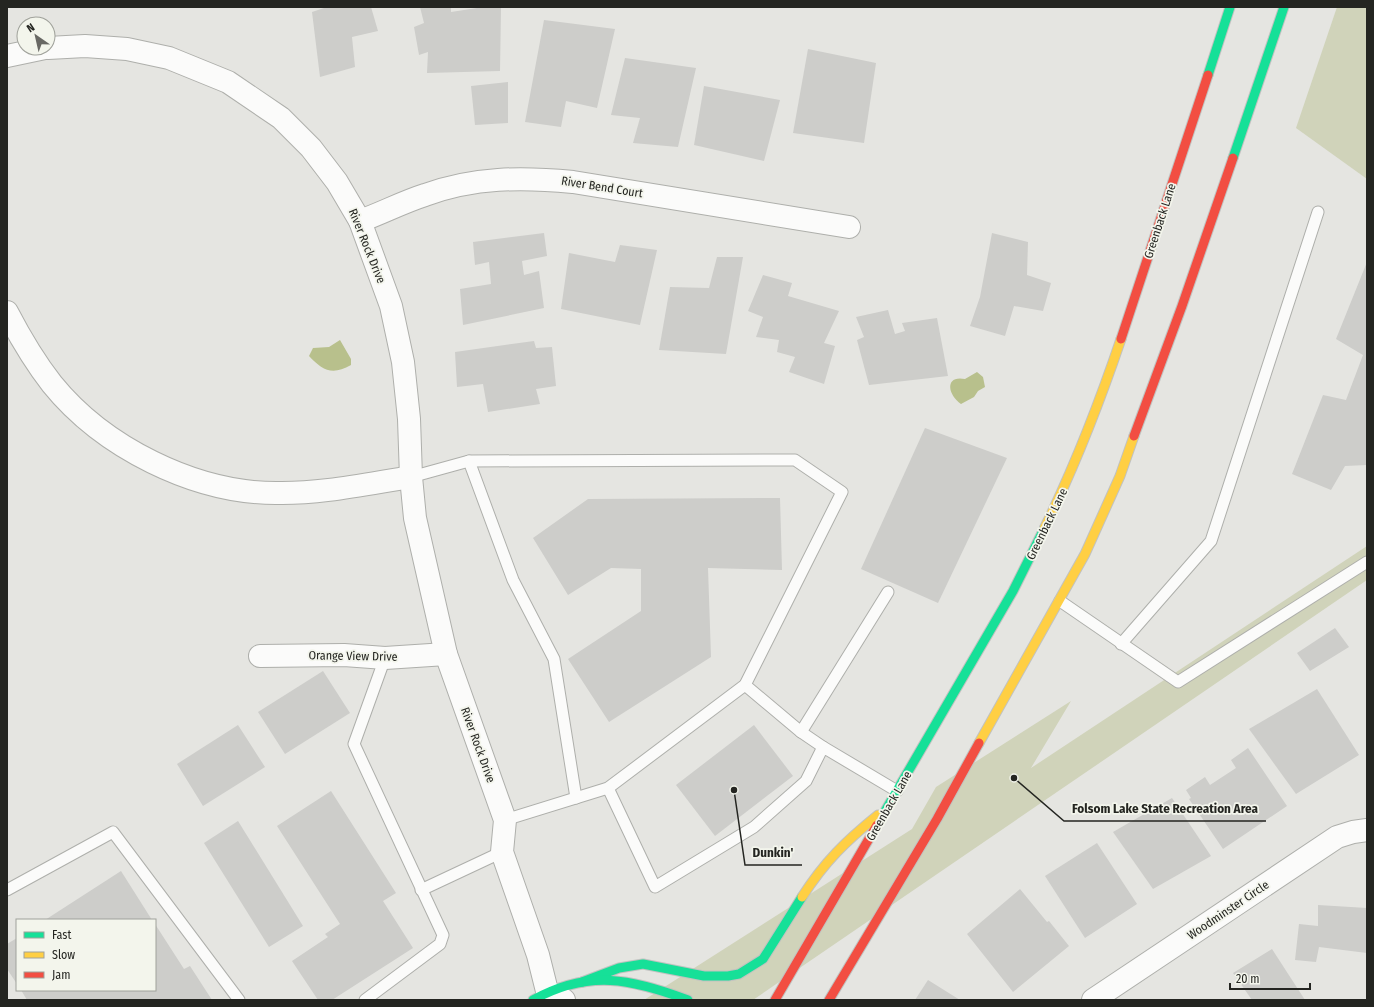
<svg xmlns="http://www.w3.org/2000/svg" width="1374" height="1007" viewBox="0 0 1374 1007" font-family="'Fira Sans Condensed',sans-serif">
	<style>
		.green { fill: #d0d3ba }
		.water { fill: #b8c08c }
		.building { fill: #cdcdca }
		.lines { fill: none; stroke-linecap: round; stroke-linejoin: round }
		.lane-casing { stroke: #aeafab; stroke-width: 13 }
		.street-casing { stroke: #aeafab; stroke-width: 24 }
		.fast-casing { stroke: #c1c2c0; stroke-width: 11 }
		.slow-casing { stroke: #c1c2c0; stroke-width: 11 }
		.jam-casing { stroke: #c1c2c0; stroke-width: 11 }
		.lane { stroke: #fbfbfa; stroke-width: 11 }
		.street { stroke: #fbfbfa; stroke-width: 22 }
		.fast { stroke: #16e098; stroke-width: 9 }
		.slow { stroke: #ffcf43; stroke-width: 9 }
		.jam { stroke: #f24e42; stroke-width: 9 }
		.labels { text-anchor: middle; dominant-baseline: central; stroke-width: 3.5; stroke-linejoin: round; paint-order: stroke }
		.street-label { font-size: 12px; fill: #242521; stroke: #f3f5ec }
		.leader { fill: none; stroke: #242521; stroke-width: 1.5 }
		.callout-dot { fill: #242521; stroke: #f3f5ec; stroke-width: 1.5 }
		.callout-label { font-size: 13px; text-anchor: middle; font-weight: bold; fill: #242521; stroke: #f3f5ec; stroke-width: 3.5; stroke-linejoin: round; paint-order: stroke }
	</style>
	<rect width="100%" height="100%" fill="#e5e5e1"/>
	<g class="green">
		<path d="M1337,7h30v172l-71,-51z"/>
		<path d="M1367,546v34l-614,420h-109l268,-171 24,-42 135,-86 -40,67z"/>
	</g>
	<g class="water">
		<path d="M340,340l11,19v6c-19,11 -29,5 -42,-9l4,-8 16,-1z"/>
		<path d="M977,372l6,5 2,10 -7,4 -4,6 -13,7c-14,-10 -16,-29 4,-25z"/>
	</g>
	<g class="building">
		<path d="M327,7h44l7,24 -26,6 3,30 -35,10 -8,-65z"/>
		<path d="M420,7h31v5l26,-4v-1h24l-1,64 -73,2 1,-21 -9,3 -5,-28 10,-4z"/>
		<path d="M544,20l71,9 -18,79 -31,-7 -5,26 -36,-5z"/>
		<path d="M808,49l68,14 -12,80 -71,-10z"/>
		<path d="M625,58l71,10 -18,79 -45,-4 7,-25 -29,-3z"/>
		<path d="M508,82v41l-33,2 -4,-39z"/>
		<path d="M704,86l76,14 -16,61 -70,-16z"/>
		<path d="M544,233l3,23 -25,5 2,14 15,-4 5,37 -81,17 -3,-36 31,-5 -2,-22 -14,3 -2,-23z"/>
		<path d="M992,233l36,9 -1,33 24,8 -8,28 -29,-5 -9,30 -35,-10 10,-29z"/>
		<path d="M620,245l37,5 -17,75 -79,-16 8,-56 46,9z"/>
		<path d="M717,257h26l-17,97 -67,-4 11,-63 39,1z"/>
		<path d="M1367,262v203l-22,1 -14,24 -39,-16 31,-79 23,5 17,-45 -27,-16z"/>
		<path d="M763,275l29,8 -4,13 51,15 -15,32 11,3 -11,38 -35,-12 6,-15 -18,-5 2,-12 -23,-3 7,-20 -15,-6z"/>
		<path d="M888,310l7,24 10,-3 -3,-8 35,-5 11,58 -79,9 -12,-45 7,-3 -8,-20z"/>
		<path d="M534,341l2,7 16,-1 4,39 -20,3 4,15 -52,8 -5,-28 -26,3 -2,-35z"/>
		<path d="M925,428l82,30 -69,145 -77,-34z"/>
		<path d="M780,498l2,72 -74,-2 3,89 -102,65 -41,-63 73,-48v-42l-30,-1 -43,27 -35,-57 55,-39z"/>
		<path d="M1335,628l14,19 -39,24 -13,-18z"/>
		<path d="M323,671l27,42 -65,41 -27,-42z"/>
		<path d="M1317,689l42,66 -63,39 -47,-65z"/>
		<path d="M238,725l27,42 -62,39 -26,-42z"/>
		<path d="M754,725l39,51 -78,60 -39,-51z"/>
		<path d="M1248,748l39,58 -64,43 -34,-50 2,-1 -5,-8 19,-13 5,8 26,-17 -5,-8z"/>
		<path d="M331,791l65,102 -13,8 30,47 -81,52h-14l-26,-39 36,-24 -3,-3 15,-10 -63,-98z"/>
		<path d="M1172,798l39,58 -58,33 -40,-57z"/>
		<path d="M238,821l65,105 -34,21 -65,-104z"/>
		<path d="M1097,843l40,61 -52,34 -40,-62z"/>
		<path d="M121,871l31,49h-107z"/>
		<path d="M1020,889l27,33 2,-1 20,25 -56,46 -46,-58z"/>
		<path d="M1318,905l49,3v45l-48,-6 -3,15 -21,-2 4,-36 19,2z"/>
		<path d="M155,924l29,45 6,-3 22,34h-185l-6,-10h134z"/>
		<path d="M17,938v46l-10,-15v-25z"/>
		<path d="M1272,949l33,51h-53l-19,-27z"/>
		<path d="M928,980l32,20h-45z"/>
	</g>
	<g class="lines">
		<defs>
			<g id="lane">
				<path d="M469,461l44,119 41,79 22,139"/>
				<path d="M411,477l58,-16 326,-1 47,32 -97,193 -137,103 -103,32"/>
				<path d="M1060,601l118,81 189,-120"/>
				<path d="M1121,644l90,-103 107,-329"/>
				<path d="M745,685l56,47"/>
				<path d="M823,747l-22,-15 87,-140"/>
				<path d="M608,788l47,99 99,-60 52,-46 17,-34 74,44"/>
				<path d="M7,890l106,-58 126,168"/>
				<path d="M421,890l81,-38"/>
				<path d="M365,1000l75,-56 3,-9 -89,-191 31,-86"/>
			</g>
			<g id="street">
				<path d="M48,48l37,-2 42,3 42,9 59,24 53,36 30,30 26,34 23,39 31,85 12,56 6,57 2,58 4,41 31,136 59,166 -3,32 36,103 9,36 17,9"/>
				<path d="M7,56l38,-8"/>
				<path d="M360,221c22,-8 43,-19 65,-26 49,-18 97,-18 148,-13l276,45"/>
				<path d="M7,312c13,25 27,49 45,72 51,63 142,109 224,109 45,1 90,-9 135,-16"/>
				<path d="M260,656l84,-1 41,3 61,-4"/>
				<path d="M1093,1000l244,-163 16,-5 14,-2"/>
			</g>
			<g id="fast">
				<path d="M1208,75l22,-68"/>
				<path d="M1233,158l51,-151"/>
				<path d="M877,825l136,-234 31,-62"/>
				<path d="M582,982l37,-14 24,-4 61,12h24l11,-2 24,-15 39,-62"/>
				<path d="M533,1000c56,-31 99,-21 155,0"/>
			</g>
			<g id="slow">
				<path d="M1044,529c30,-61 55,-125 77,-190"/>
				<path d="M979,743l106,-189 35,-78 14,-40"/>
				<path d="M802,897c23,-36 44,-56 76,-82"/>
			</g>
			<g id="jam">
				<path d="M1121,339l87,-264"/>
				<path d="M1134,436l48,-130 51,-148"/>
				<path d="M775,1000l102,-175"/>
				<path d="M829,1000l108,-181 42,-76"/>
			</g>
		</defs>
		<use href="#lane" class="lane-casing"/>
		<use href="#street" class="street-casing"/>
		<use href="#fast" class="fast-casing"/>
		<use href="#slow" class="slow-casing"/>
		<use href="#jam" class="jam-casing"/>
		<use href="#lane" class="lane"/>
		<use href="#street" class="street"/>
		<use href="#fast" class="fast"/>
		<use href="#slow" class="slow"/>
		<use href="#jam" class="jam"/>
	</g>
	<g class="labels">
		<g class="street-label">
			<text transform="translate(602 187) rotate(9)">River Bend Court</text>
			<text transform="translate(1160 221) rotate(-72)">Greenback Lane</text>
			<text transform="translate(367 246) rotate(68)">River Rock Drive</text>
			<text transform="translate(1047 524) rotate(-64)">Greenback Lane</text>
			<text transform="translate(353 656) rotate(1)">Orange View Drive</text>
			<text transform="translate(478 745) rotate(70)">River Rock Drive</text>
			<text transform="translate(889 806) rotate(-60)">Greenback Lane</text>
			<text transform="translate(1228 910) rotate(-34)">Woodminster Circle</text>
		</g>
	</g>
	<path class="leader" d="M1014 778L1064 821H1266M734 790L745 865H802"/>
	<g class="callout-dot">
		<circle cx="1014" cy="778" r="4"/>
		<circle cx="734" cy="790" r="4"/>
	</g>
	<g class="callout-label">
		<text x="1165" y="813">Folsom Lake State Recreation Area</text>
		<text x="773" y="857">Dunkin'</text>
	</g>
	<rect width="1374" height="1007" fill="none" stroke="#242521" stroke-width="16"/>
	<rect x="16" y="919" width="140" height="72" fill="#f3f5ec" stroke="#a0a29b"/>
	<rect x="24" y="932" width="20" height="6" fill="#16e098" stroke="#a0a29b"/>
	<text x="52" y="939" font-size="12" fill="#242521">Fast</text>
	<rect x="24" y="952" width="20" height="6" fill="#ffcf43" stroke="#a0a29b"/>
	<text x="52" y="959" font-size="12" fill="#242521">Slow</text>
	<rect x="24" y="972" width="20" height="6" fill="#f24e42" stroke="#a0a29b"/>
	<text x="52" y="979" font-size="12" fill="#242521">Jam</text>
	<g transform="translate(36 36) rotate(326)"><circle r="19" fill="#f3f5ec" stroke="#a0a29b"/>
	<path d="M0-3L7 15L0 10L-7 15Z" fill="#686864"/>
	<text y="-6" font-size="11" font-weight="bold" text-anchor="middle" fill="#242521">N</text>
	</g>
	<path d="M1230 983v6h80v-6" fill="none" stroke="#242521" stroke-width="2"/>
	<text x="1236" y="983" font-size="12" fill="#242521" stroke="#f3f5ec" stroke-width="3" paint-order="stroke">20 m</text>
</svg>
